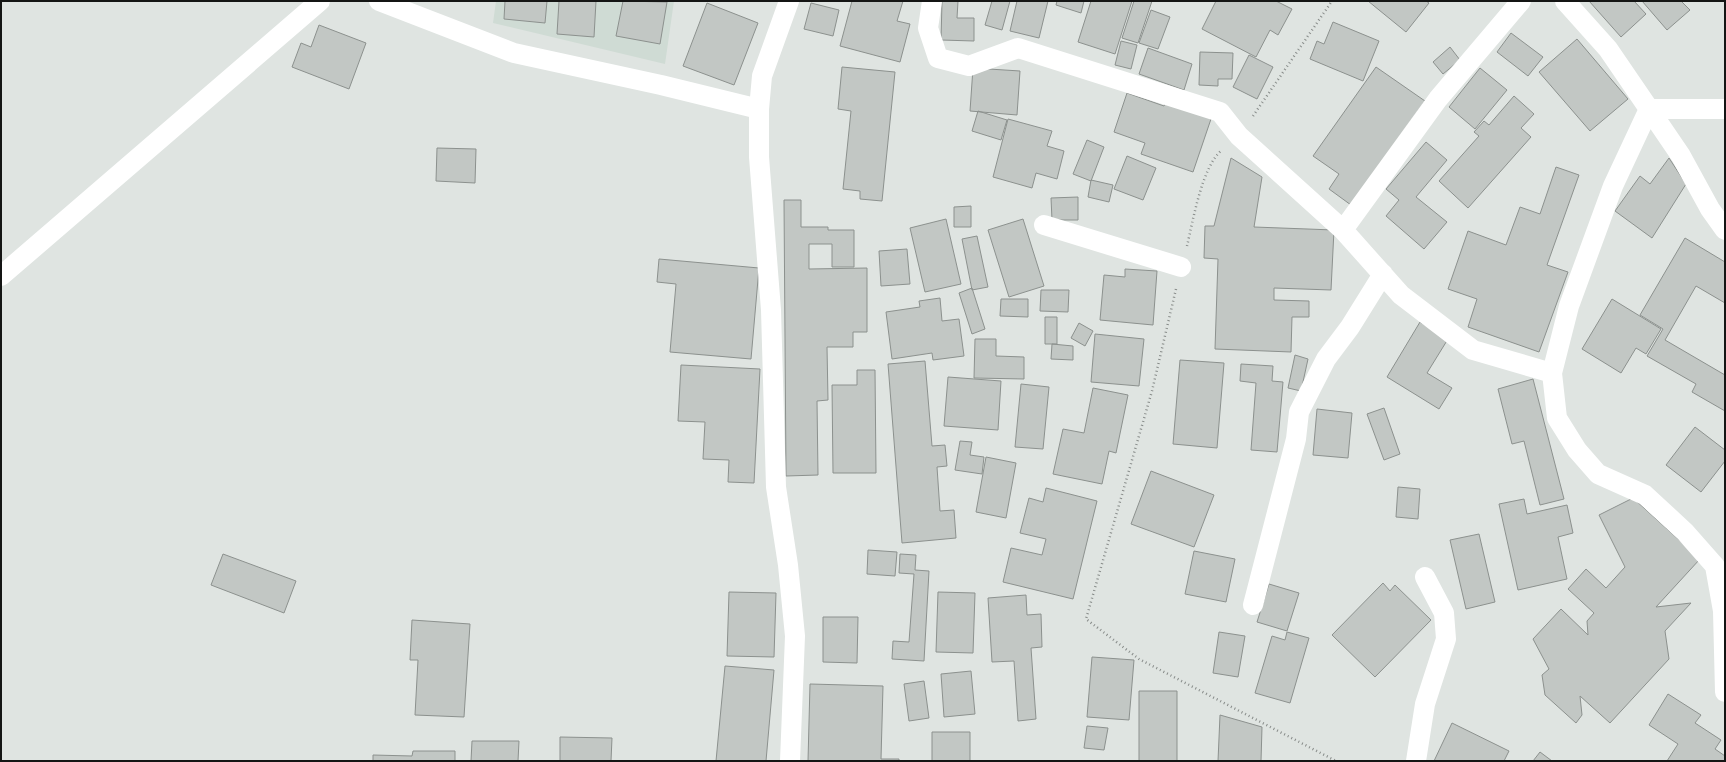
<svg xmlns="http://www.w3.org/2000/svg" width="1726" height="762" viewBox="0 0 1726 762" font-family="'Golos Text',sans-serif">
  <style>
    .built { fill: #cfdbd4 }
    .building { fill: #c2c7c4; stroke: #8c918e }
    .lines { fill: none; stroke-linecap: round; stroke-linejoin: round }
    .path { stroke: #888c8a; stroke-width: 2.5; stroke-dasharray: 1 3; stroke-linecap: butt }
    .minor { stroke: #fff; stroke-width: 20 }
  </style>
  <rect width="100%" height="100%" fill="#dfe4e1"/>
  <path class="built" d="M 496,1 L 674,1 L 665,64 L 493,23 Z"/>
  <path class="building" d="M 505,1 L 547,1 L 545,23 L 504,19 Z
    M 559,1 L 596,1 L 594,37 L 557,34 Z
    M 623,1 L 667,2 L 660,44 L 616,36 Z
    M 852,1 L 903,1 L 897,21 L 910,24 L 900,62 L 840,46 Z
    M 942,1 L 958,1 L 957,18 L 974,18 L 974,41 L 941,40 Z
    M 992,1 L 1010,1 L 1002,30 L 985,25 Z
    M 1017,1 L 1048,1 L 1039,38 L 1010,31 Z
    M 1057,1 L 1084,1 L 1081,13 L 1056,5 Z
    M 1091,1 L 1132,1 L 1115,54 L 1078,42 Z
    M 1134,1 L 1152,1 L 1138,43 L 1122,38 Z
    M 1216,1 L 1276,1 L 1292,9 L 1278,35 L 1270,30 L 1256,57 L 1202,29 Z
    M 1368,1 L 1426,1 L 1429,3 L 1406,32 Z
    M 1589,1 L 1634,1 L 1646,14 L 1621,37 Z
    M 1642,1 L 1681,1 L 1690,10 L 1667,30 Z
    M 707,3 L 758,23 L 734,85 L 683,66 Z
    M 811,3 L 839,10 L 833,36 L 804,29 Z
    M 1151,10 L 1170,17 L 1158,49 L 1139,43 Z
    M 1333,22 L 1379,41 L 1363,81 L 1310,59 L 1317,41 L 1324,44 Z
    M 319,25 L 366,43 L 349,89 L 292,67 L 301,43 L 311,47 Z
    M 1511,33 L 1543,57 L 1528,76 L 1497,52 Z
    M 1577,39 L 1628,99 L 1590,131 L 1539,72 Z
    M 1121,41 L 1137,45 L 1131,69 L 1115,65 Z
    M 1450,47 L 1460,60 L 1443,74 L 1433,62 Z
    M 1148,48 L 1192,64 L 1184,90 L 1139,74 Z
    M 1200,52 L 1233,53 L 1232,79 L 1218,79 L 1218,86 L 1199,85 Z
    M 1249,55 L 1273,67 L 1257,99 L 1233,87 Z
    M 842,67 L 895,72 L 882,201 L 860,199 L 860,191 L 843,189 L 851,111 L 838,109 Z
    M 1376,67 L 1425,101 L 1351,205 L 1329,189 L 1339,174 L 1313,156 Z
    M 973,68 L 1020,71 L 1017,115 L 970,111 Z
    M 1480,68 L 1507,90 L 1475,129 L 1449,107 Z
    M 1127,93 L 1164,106 L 1166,101 L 1212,116 L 1193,172 L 1141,154 L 1145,143 L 1114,132 Z
    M 1514,96 L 1534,114 L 1521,128 L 1531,137 L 1468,208 L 1439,181 L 1479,136 L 1474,132 L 1484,121 L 1489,125 Z
    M 978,111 L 1007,120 L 1001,140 L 972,131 Z
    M 1008,119 L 1052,131 L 1047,146 L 1064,151 L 1057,179 L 1036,173 L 1032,188 L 993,177 Z
    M 1087,140 L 1104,147 L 1091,181 L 1073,174 Z
    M 1426,142 L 1447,160 L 1416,197 L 1447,222 L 1424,249 L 1386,216 L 1399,200 L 1386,189 Z
    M 437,148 L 476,149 L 475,183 L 436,181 Z
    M 1127,156 L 1156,168 L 1143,200 L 1114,189 Z
    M 1231,158 L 1262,177 L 1254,227 L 1334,230 L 1331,290 L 1274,288 L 1274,300 L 1309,301 L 1309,317 L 1292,317 L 1291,352 L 1215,349 L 1218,259 L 1204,258 L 1205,226 L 1214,226 Z
    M 1669,158 L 1686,184 L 1652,238 L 1615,211 L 1640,176 L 1650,184 Z
    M 1556,167 L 1579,175 L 1547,265 L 1568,272 L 1539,352 L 1468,327 L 1477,299 L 1448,289 L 1468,231 L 1506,245 L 1520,207 L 1540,214 Z
    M 1091,180 L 1113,185 L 1109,202 L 1088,197 Z
    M 1078,197 L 1078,220 L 1052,220 L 1051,198 Z
    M 784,200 L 801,200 L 801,227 L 828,227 L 828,230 L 854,230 L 854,267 L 832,267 L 832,244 L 809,244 L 809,269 L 867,268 L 867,332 L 853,332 L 853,347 L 827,347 L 828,400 L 817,401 L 818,475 L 786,476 Z
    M 971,206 L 971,227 L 954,227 L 954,207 Z
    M 946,219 L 961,284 L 925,292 L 910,228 Z
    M 1023,219 L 1044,286 L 1009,297 L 988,230 Z
    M 977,236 L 988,287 L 972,290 L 962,239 Z
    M 1685,238 L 1725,262 L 1725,303 L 1696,286 L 1665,340 L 1725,375 L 1725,411 L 1692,392 L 1696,384 L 1647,356 L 1663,329 L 1640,315 Z
    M 907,249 L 910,284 L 881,286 L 879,251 Z
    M 659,259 L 759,268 L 751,359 L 670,352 L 676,284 L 657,282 Z
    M 1125,269 L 1157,271 L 1153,325 L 1100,320 L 1104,275 L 1125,277 Z
    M 972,288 L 985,329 L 972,334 L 959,293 Z
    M 1041,290 L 1069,290 L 1068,312 L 1040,311 Z
    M 940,298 L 942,321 L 959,319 L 964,356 L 933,360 L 932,353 L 892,359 L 886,312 L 920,307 L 919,301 Z
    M 1001,299 L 1028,299 L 1028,317 L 1000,316 Z
    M 1612,299 L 1661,329 L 1646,354 L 1636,348 L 1621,373 L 1582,349 Z
    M 1045,317 L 1057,317 L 1057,344 L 1045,344 Z
    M 1420,322 L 1448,339 L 1427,373 L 1452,388 L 1439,409 L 1387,377 Z
    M 1079,323 L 1093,331 L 1085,346 L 1071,338 Z
    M 1095,334 L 1144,339 L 1139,386 L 1091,382 Z
    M 975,339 L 996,339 L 996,356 L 1024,357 L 1024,379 L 974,378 Z
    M 1052,344 L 1073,346 L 1073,360 L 1051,359 Z
    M 1295,355 L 1308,359 L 1301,391 L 1288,388 Z
    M 1180,360 L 1224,363 L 1217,448 L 1173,444 Z
    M 925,361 L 932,446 L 945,445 L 947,466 L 937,467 L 940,511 L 954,510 L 956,538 L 902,543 L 888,364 Z
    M 1241,364 L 1273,366 L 1272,381 L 1283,382 L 1277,452 L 1251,450 L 1256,383 L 1240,381 Z
    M 681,365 L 760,369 L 754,483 L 728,482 L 729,460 L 703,459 L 705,422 L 678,421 Z
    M 857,370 L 875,370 L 876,473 L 833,473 L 832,385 L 857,385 Z
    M 948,377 L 1001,381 L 998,430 L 944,426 Z
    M 1533,379 L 1564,499 L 1540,505 L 1524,441 L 1512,444 L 1498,389 Z
    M 1021,384 L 1049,387 L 1043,449 L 1015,447 Z
    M 1093,388 L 1128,395 L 1116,453 L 1109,451 L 1102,484 L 1053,474 L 1063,429 L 1084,433 Z
    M 1384,408 L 1400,454 L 1384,460 L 1367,414 Z
    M 1317,409 L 1352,413 L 1348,458 L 1313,455 Z
    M 1695,427 L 1725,450 L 1725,461 L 1701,492 L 1666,465 Z
    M 960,441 L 972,442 L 970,455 L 984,457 L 982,474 L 955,470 Z
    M 986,457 L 1016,463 L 1006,518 L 976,512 Z
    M 1151,471 L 1214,495 L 1194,547 L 1131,524 Z
    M 1398,487 L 1420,489 L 1418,519 L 1396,517 Z
    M 1046,488 L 1097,501 L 1073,599 L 1003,582 L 1011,548 L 1042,555 L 1046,539 L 1020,533 L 1029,498 L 1043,502 Z
    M 1633,498 L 1700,559 L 1656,607 L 1691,603 L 1665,631 L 1669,659 L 1610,723 L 1580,696 L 1582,715 L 1576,723 L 1545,695 L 1542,675 L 1549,669 L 1533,639 L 1561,609 L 1588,635 L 1587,621 L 1594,613 L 1568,589 L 1586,569 L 1606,588 L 1625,567 L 1599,515 Z
    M 1524,499 L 1527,514 L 1567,505 L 1573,533 L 1558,537 L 1567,579 L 1518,590 L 1499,504 Z
    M 1479,534 L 1495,602 L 1466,609 L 1450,540 Z
    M 868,550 L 897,552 L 895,576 L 867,574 Z
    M 1194,551 L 1235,559 L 1226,602 L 1185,594 Z
    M 223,554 L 296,581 L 284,613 L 211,585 Z
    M 900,554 L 916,555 L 915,570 L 929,571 L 924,661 L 892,659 L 893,641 L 909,642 L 914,574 L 899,573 Z
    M 1383,583 L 1390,591 L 1395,585 L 1431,620 L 1375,677 L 1332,635 Z
    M 1269,584 L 1299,593 L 1287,631 L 1257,622 Z
    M 729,592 L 776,593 L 774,657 L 727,656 Z
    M 938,592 L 975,593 L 973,653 L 936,652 Z
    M 1026,595 L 1027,615 L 1041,614 L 1042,647 L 1031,648 L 1036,719 L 1018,721 L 1014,661 L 992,662 L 988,598 Z
    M 823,617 L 858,617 L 857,663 L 823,662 Z
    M 412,620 L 470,624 L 464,717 L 415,715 L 418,660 L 410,660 Z
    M 1219,632 L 1245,636 L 1238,677 L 1213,673 Z
    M 1287,632 L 1309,638 L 1290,703 L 1255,693 L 1272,636 L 1285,640 Z
    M 1092,657 L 1134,660 L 1129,720 L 1087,717 Z
    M 725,666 L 774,670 L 766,761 L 716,761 Z
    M 971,671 L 975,714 L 944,717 L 941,674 Z
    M 924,681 L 929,718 L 909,721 L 904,684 Z
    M 810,684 L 883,686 L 881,759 L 899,759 L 899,761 L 808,761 Z
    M 1139,691 L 1177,691 L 1177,761 L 1139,761 Z
    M 1668,694 L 1701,715 L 1695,723 L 1721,740 L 1715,749 L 1725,756 L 1725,761 L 1667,761 L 1678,744 L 1649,725 Z
    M 1220,715 L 1262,727 L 1261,761 L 1218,761 Z
    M 1452,723 L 1509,751 L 1504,761 L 1434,761 Z
    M 1087,726 L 1108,728 L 1104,750 L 1084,748 Z
    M 932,732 L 970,732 L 970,761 L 932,761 Z
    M 560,737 L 612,738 L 611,761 L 560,761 Z
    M 472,741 L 519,741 L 518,761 L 471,761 Z
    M 413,751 L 455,751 L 455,761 L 373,761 L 373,755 L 412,756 Z
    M 1540,752 L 1552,761 L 1533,761 Z"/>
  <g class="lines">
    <path class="path" d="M 1253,116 L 1332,1
      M 1187,246 C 1193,221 1202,166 1222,150
      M 1176,289 L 1152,391 L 1086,619 L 1139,659 L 1336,761"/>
    <path class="minor" d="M 379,1 L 514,53 L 661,85 L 759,109
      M 789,1 L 762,76 L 759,109 L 759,157 L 771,310 L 776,487 L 788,565 L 795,636 L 790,761
      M 932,1 L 928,28 L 938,58 L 969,66 L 1018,48 L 1220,112 L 1239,136 L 1343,230 L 1401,295 L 1473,350 L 1552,373
      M 1565,1 L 1608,49 L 1649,109 L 1613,186 L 1569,306 L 1552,373 L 1557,418 L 1577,450 L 1598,474 L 1645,495 L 1685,532 L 1715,566 L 1723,611 L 1725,692
      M 1649,109 L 1681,156 L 1710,209 L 1725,230
      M 1649,109 L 1725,109
      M 1044,225 L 1181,267
      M 1343,230 L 1438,99 L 1521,1
      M 1,276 L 320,1
      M 1253,605 L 1296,439 L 1299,412 L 1326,359 L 1350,327 L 1383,274
      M 1416,761 L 1425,704 L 1446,639 L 1444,613 L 1425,577"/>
  </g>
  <rect width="1726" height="762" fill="none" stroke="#141514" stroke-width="4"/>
</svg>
